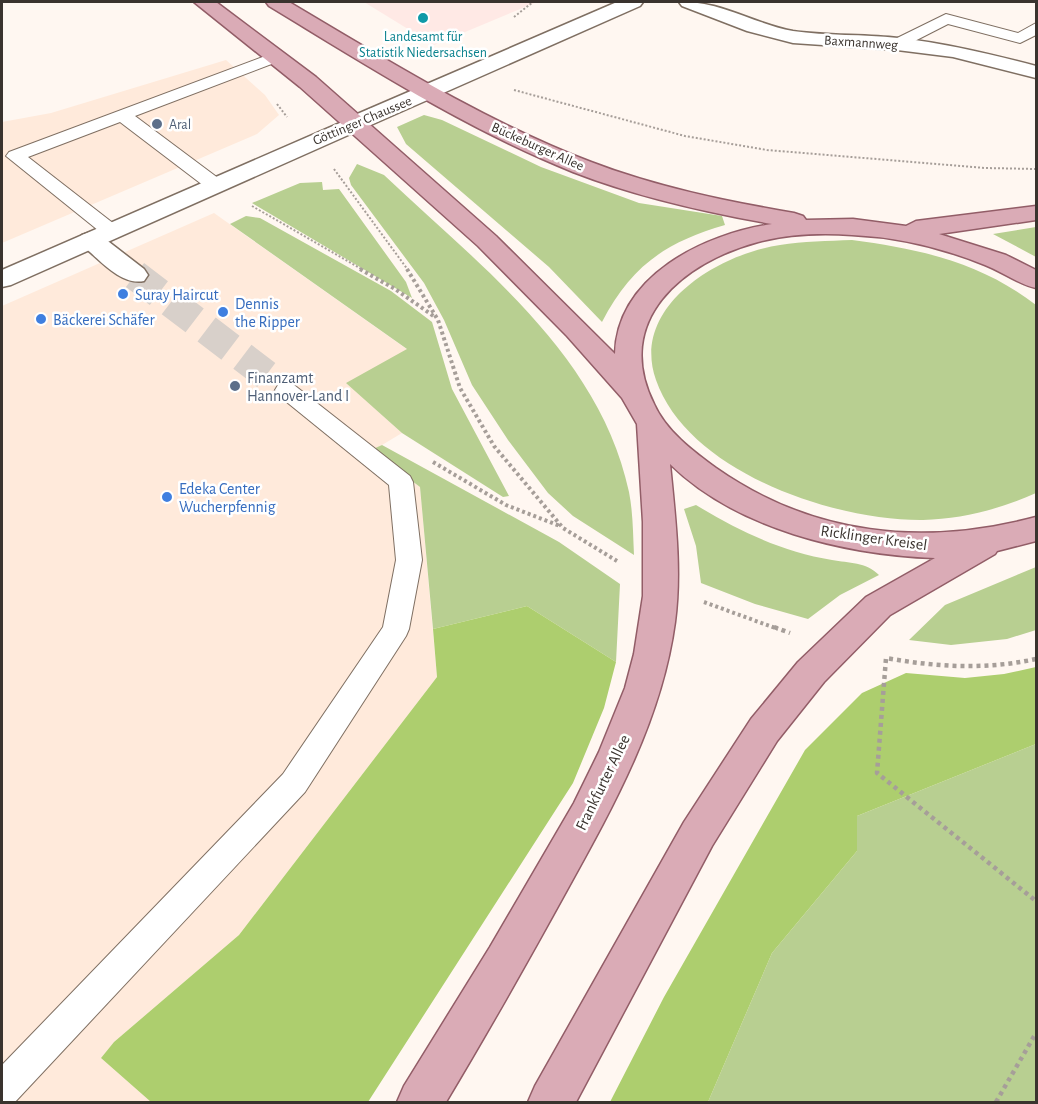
<svg xmlns="http://www.w3.org/2000/svg" width="1038" height="1104" viewBox="0 0 1038 1104" font-family="'Alegreya Sans',sans-serif">
  <style>
    .built { fill: #ffeadb }
    .industrial { fill: #ffe9e5 }
    .green { fill: #b8cf91 }
    .forest { fill: #adce6e }
    .lines { fill: none; stroke-linecap: round; stroke-linejoin: round }
    .pedestrian-tunnel { stroke: #d8d0ca; stroke-width: 30; stroke-dasharray: 30 15; stroke-linecap: butt }
    .service-casing { stroke: #7f6f62; stroke-width: 2 }
    .pedestrian-casing { stroke: #7f6f62; stroke-width: 3 }
    .minor-casing { stroke: #7f6f62; stroke-width: 3 }
    .tertiary-casing { stroke: #7f6f62; stroke-width: 3 }
    .primary-casing { stroke: #925d67; stroke-width: 3 }
    .path-far2 { stroke: #a69e99; stroke-width: 2; stroke-dasharray: 2 2; stroke-linecap: butt }
    .path-far1 { stroke: #a69e99; stroke-width: 4; stroke-dasharray: 3 3; stroke-linecap: butt }
    .path { stroke: #a69e99; stroke-width: 4.5; stroke-dasharray: 4 4; stroke-linecap: butt }
    .service { fill: #fff; fill-rule: evenodd }
    .pedestrian { fill: #fff; fill-rule: evenodd }
    .minor { fill: #fff; fill-rule: evenodd }
    .tertiary { fill: #fff; fill-rule: evenodd }
    .primary { fill: #daabb6; fill-rule: evenodd }
    .culture-dot { fill: #0f9aa8; stroke: #fff; stroke-width: 2 }
    .service-dot { fill: #5c6f8a; stroke: #fff; stroke-width: 2 }
    .shop-dot { fill: #3f7fe0; stroke: #fff; stroke-width: 2 }
    .labels { text-anchor: middle; stroke-width: 5; stroke-linejoin: round; paint-order: stroke }
    .far-culture-label { font-size: 14px; fill: #0d838f; stroke: #fff }
    .far-street-label { font-size: 14px; fill: #3a332e; stroke: #fff }
    .far-service-label { font-size: 14px; fill: #4e5e75; stroke: #fff; text-anchor: start }
    .shop-label { font-size: 16px; fill: #366cbe; stroke: #fff; text-anchor: start }
    .service-label { font-size: 16px; fill: #4e5e75; stroke: #fff; text-anchor: start }
    .street-label { font-size: 16px; fill: #3a332e; stroke: #fff }
  </style>
  <rect width="100%" height="100%" fill="#fff7f1"/>
  <path class="built" d="M 226,60 L 265,95 L 279,115 L 257,134 L 2,243 L 2,122 L 51,113 Z
    M 214,213 L 408,350 L 347,383 L 402,433 L 372,451 L 420,487 L 437,677 L 239,935 L 114,1042 L 101,1058 L 151,1102 L 2,1102 L 2,306 Z"/>
  <path class="industrial" d="M 364,2 L 537,2 L 434,45 Z"/>
  <path class="green" d="M 424,115 L 442,120 L 541,167 L 639,203 L 722,216 L 725,225 C 666,242 631,266 602,322 L 549,267 L 406,144 L 397,127 Z
    M 357,164 L 384,175 C 480,266 600,355 629,492 C 633,512 633,534 634,555 L 573,516 L 548,493 L 508,440 L 472,385 L 444,320 L 424,283 L 351,185 L 349,178 Z
    M 322,182 L 323,190 L 339,189 L 406,282 L 412,298 L 252,203 L 300,183 Z
    M 246,216 L 260,218 L 391,291 L 432,322 L 452,389 L 509,496 L 503,497 L 402,433 L 346,383 L 407,349 L 230,224 Z
    M 1036,227 L 1036,257 L 993,234 Z
    M 852,240 C 920,249 980,262 1036,305 L 1036,493 C 1001,509 962,519 923,520 C 834,521 688,472 656,380 C 630,307 718,254 780,245 C 803,241 828,241 852,240 Z
    M 382,445 L 559,542 L 620,584 L 616,662 L 527,606 L 433,629 L 420,487 L 371,450 Z
    M 696,505 C 739,531 782,552 832,560 C 849,563 866,562 879,575 L 840,595 L 808,619 L 755,604 L 701,583 L 696,546 L 684,509 Z
    M 1036,567 L 1036,630 L 1007,639 L 951,645 L 909,640 L 945,605 Z
    M 1036,744 L 1036,1102 L 708,1102 L 772,953 L 857,851 L 857,816 Z"/>
  <path class="forest" d="M 527,606 L 616,662 L 604,708 L 573,783 L 368,1102 L 151,1102 L 101,1058 L 114,1042 L 239,935 L 437,677 L 433,629 Z
    M 1036,667 L 1036,744 L 857,816 L 857,851 L 772,953 L 708,1102 L 610,1102 L 664,997 L 805,750 L 862,693 L 906,673 L 965,678 L 1004,674 Z"/>
  <g class="lines">
    <path class="pedestrian-tunnel" d="M 135,275 L 286,390"/>
    <g class="service-casing">
      <path id="service" d="M 946,14 L 1018,33 L 1036,23 L 1036,35 L 1020,43 L 948,24 L 903,47 L 891,47 L 889,44 L 891,41 Z
        M 276,52 L 282,54 L 284,57 L 282,60 L 135,116 L 222,181 L 224,185 L 222,189 L 208,189 L 120,122 L 28,157 L 118,227 L 121,231 L 118,235 L 104,235 L 6,156 L 9,152 Z
        M 286,383 L 294,385 L 410,476 L 413,482 L 422,560 L 409,629 L 406,636 L 305,792 L 15,1102 L 2,1102 L 2,1065 L 283,774 L 383,627 L 396,560 L 389,485 L 278,395 L 275,390 L 278,385 Z"/>
    </g>
    <g class="pedestrian-casing">
      <path id="pedestrian" d="M 91,232 L 100,235 L 144,269 L 148,275 L 144,281 C 121,286 99,259 82,245 L 78,240 L 82,235 Z"/>
    </g>
    <g class="minor-casing">
      <path id="minor" d="M 617,2 L 643,2 L 640,6 L 364,128 L 356,130 L 348,128 L 345,123 L 348,118 Z
        M 679,2 C 719,0 754,24 793,31 C 827,36 863,34 898,38 C 945,43 990,54 1036,66 L 1036,78 L 953,57 L 897,50 L 793,43 L 747,31 L 682,6 Z"/>
    </g>
    <g class="tertiary-casing">
      <path id="tertiary" d="M 356,116 L 364,118 L 367,123 L 364,128 L 11,285 L 2,287 L 2,270 Z"/>
    </g>
    <g class="primary-casing">
      <path id="primary" d="M 194,2 L 216,2 L 316,77 L 496,236 L 615,354 C 617,276 704,234 772,224 C 705,212 637,197 573,172 C 466,129 368,66 269,6 L 266,2 L 289,2 C 387,60 484,121 591,162 C 656,187 725,201 794,213 L 803,216 L 806,220 L 853,219 L 906,226 L 916,221 L 1036,206 L 1036,220 L 939,234 L 1006,255 L 1036,270 L 1036,288 C 1018,284 1003,272 985,265 C 943,248 898,237 852,235 C 821,233 788,234 758,242 C 683,262 612,320 654,404 C 666,431 693,451 716,468 C 813,536 923,547 1036,517 L 1036,541 L 997,551 L 995,554 L 890,615 L 824,682 L 777,741 L 712,846 L 576,1102 L 528,1102 L 535,1086 L 684,822 L 751,719 L 798,662 L 866,597 L 935,558 C 846,555 736,529 670,464 C 675,515 682,570 675,622 C 662,719 614,805 567,890 C 528,961 488,1032 446,1102 L 397,1102 L 404,1086 L 490,947 L 574,803 L 599,752 L 625,688 L 634,654 L 643,596 L 643,522 L 637,424 L 622,398 L 567,336 L 478,246 L 300,87 Z"/>
    </g>
    <path class="path-far2" d="M 514,17 L 533,2
      M 514,90 L 685,136 L 767,150 L 985,168 L 1036,169
      M 277,104 L 287,117
      M 334,169 L 408,270
      M 252,206 L 363,270"/>
    <path class="path-far1" d="M 360,269 L 395,289 L 435,317
      M 407,269 L 438,320 L 460,388 L 494,446 L 563,528 L 617,561
      M 433,462 L 506,505 L 560,526
      M 704,602 L 778,629"/>
    <path class="path" d="M 774,627 L 790,633
      M 1036,659 C 985,670 937,667 886,658 L 877,773 L 1036,901
      M 996,1102 L 1036,1033"/>
    <use href="#service" class="service"/>
    <use href="#pedestrian" class="pedestrian"/>
    <use href="#minor" class="minor"/>
    <use href="#tertiary" class="tertiary"/>
    <use href="#primary" class="primary"/>
  </g>
  <circle class="culture-dot" cx="423" cy="18" r="6"/>
  <g class="service-dot">
    <circle cx="157" cy="124" r="6"/>
    <circle cx="235" cy="386" r="6"/>
  </g>
  <g class="shop-dot">
    <circle cx="123" cy="294" r="6"/>
    <circle cx="223" cy="312" r="6"/>
    <circle cx="41" cy="319" r="6"/>
    <circle cx="167" cy="497" r="6"/>
  </g>
  <g class="labels">
    <g class="far-culture-label">
      <text x="423" y="41">Landesamt für<tspan x="423" dy="16">Statistik Niedersachsen</tspan></text>
    </g>
    <g class="far-street-label">
      <text transform="translate(861 42) rotate(4)" y="5">Baxmannweg</text>
      <text transform="translate(362 120) rotate(-23)" y="5">Göttinger Chaussee</text>
      <text transform="translate(538 146) rotate(24)" y="5">Bückeburger Allee</text>
    </g>
    <g class="far-service-label">
      <text x="169" y="129">Aral</text>
    </g>
    <g class="shop-label">
      <text x="135" y="300">Suray Haircut</text>
      <text x="235" y="309">Dennis<tspan x="235" dy="18">the Ripper</tspan></text>
      <text x="53" y="325">Bäckerei Schäfer</text>
      <text x="179" y="494">Edeka Center<tspan x="179" dy="18">Wucherpfennig</tspan></text>
    </g>
    <g class="service-label">
      <text x="247" y="383">Finanzamt<tspan x="247" dy="18">Hannover-Land I</tspan></text>
    </g>
    <g class="street-label">
      <text transform="translate(874 537) rotate(8)" y="6">Ricklinger Kreisel</text>
      <text transform="translate(602 782) rotate(-64)" y="6">Frankfurter Allee</text>
    </g>
  </g>
  <rect width="1038" height="1104" fill="none" stroke="#3a332e" stroke-width="6"/>
</svg>
